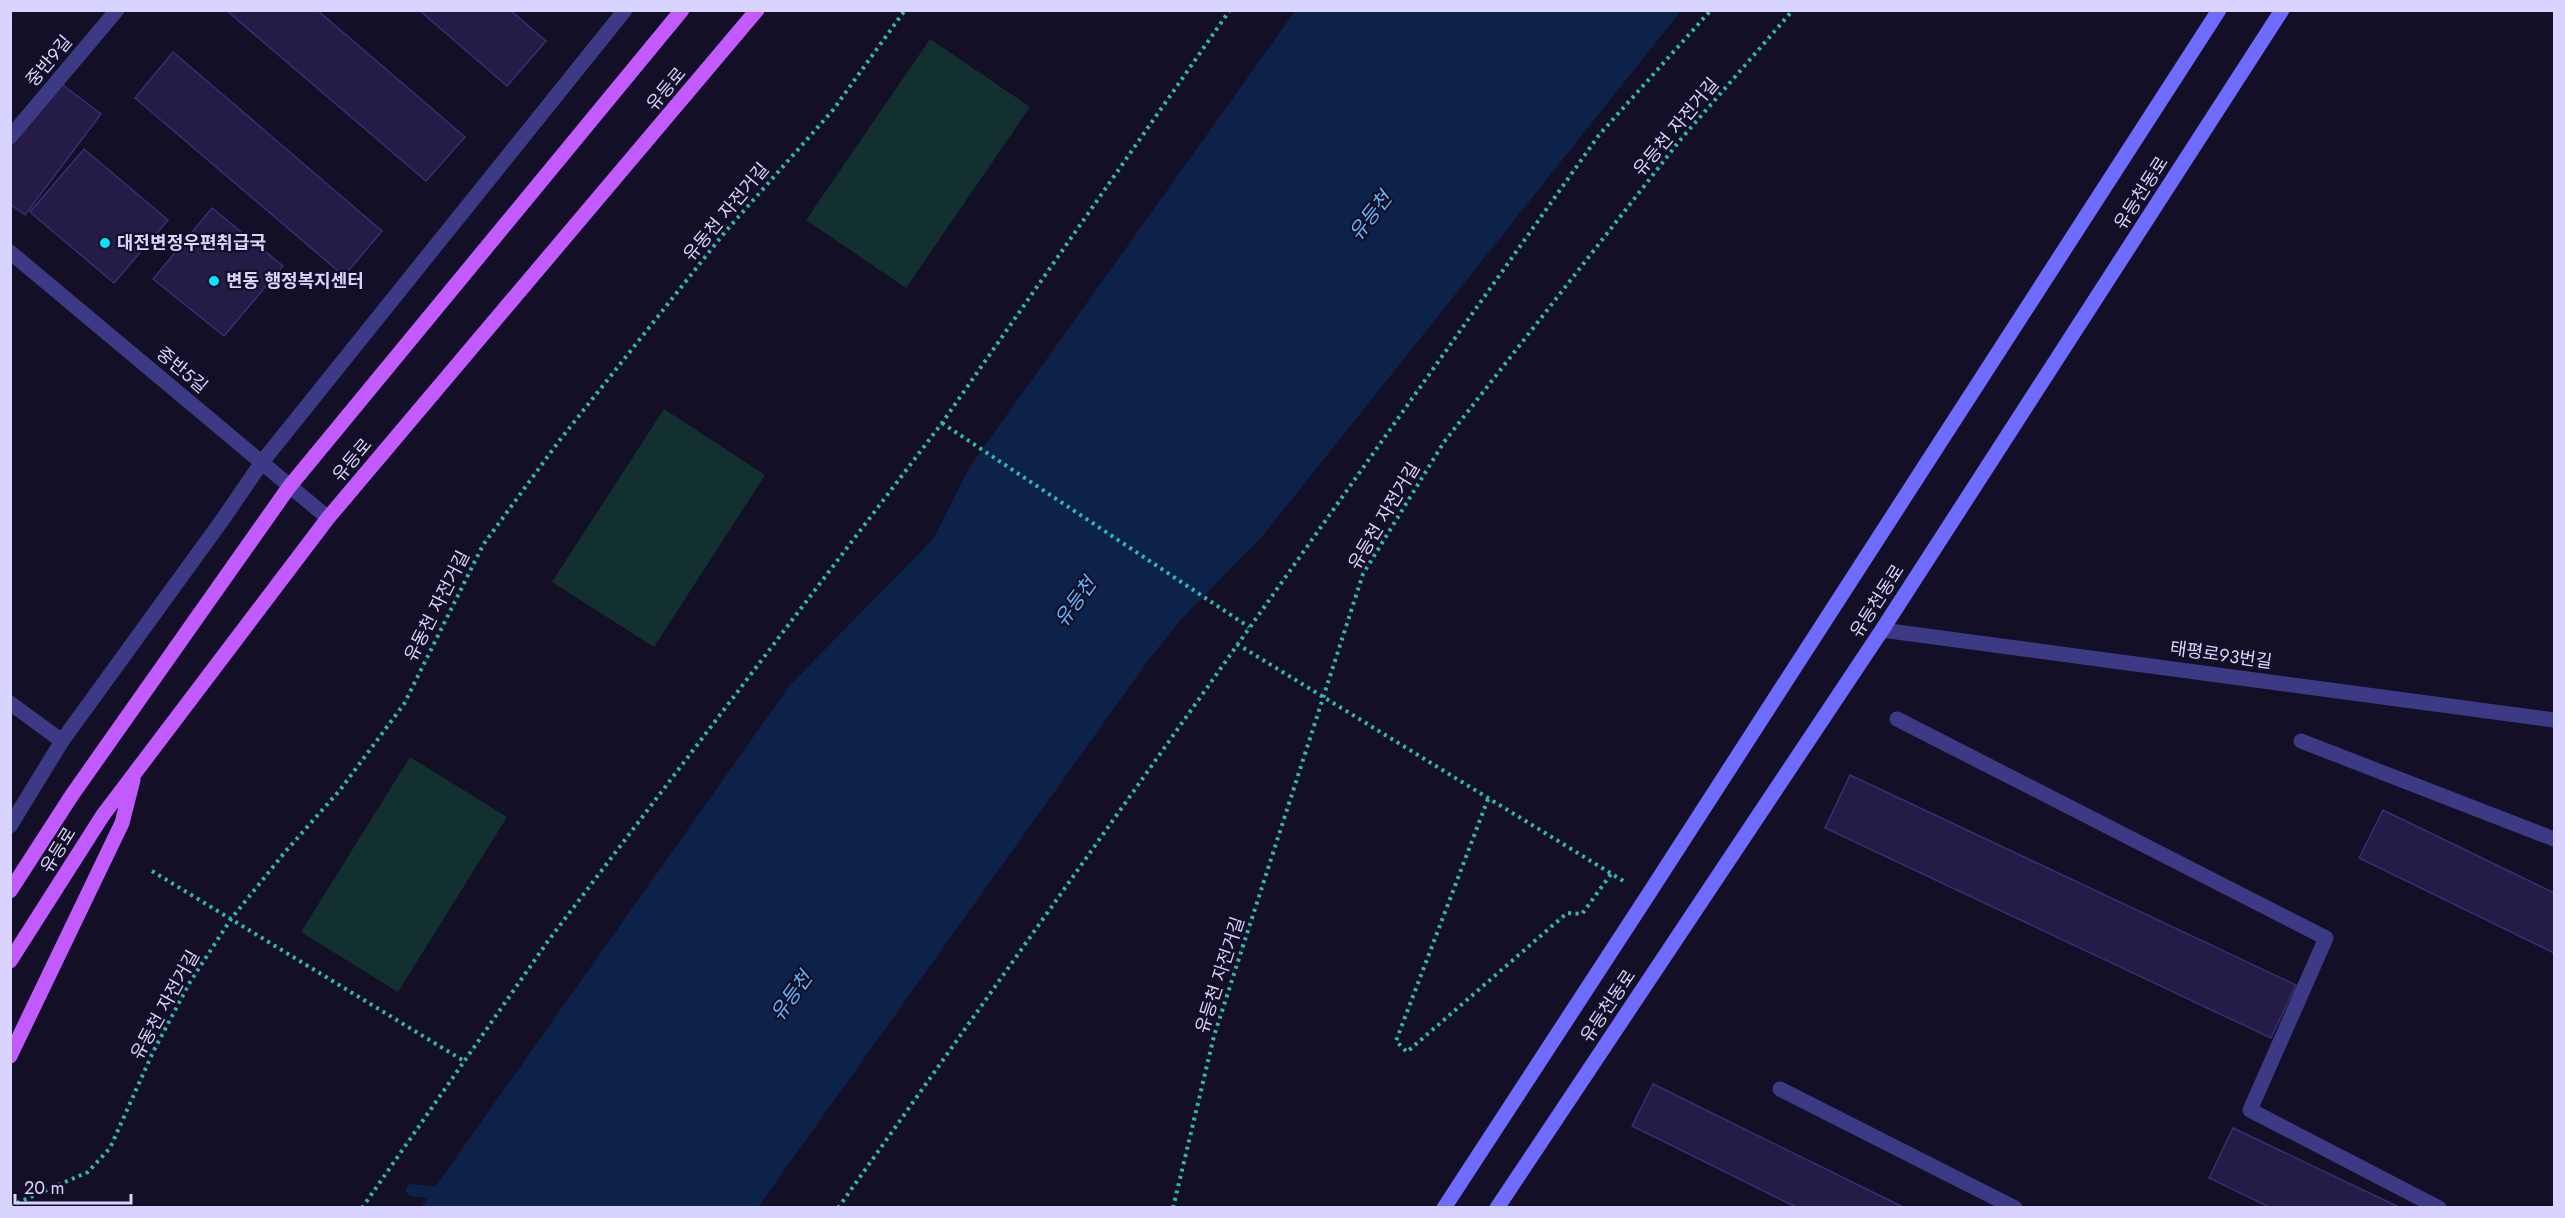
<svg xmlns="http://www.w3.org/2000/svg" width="2565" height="1218" viewBox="0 0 2565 1218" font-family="Jost,'Noto Sans KR',sans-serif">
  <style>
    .green { fill: #12302f }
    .water { fill: #0c2248 }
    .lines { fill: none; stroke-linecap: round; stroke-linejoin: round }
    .stream { stroke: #0c2248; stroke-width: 12 }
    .building { fill: #241b47; stroke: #3b2d73; stroke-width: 1.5 }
    .path { stroke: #2fb8b0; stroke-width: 4; stroke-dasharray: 3 4.5; stroke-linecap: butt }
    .lane { stroke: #3d3a85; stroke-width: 15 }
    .street { stroke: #3d3a85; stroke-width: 15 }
    .secondary { stroke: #6f6bff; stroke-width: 15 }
    .primary { stroke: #c25bff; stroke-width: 15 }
    .poi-dot { fill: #00e5ff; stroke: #130f26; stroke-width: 2 }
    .labels { text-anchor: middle; stroke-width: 4.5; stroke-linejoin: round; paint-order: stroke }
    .street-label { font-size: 18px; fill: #d9d4ff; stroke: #130f26 }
    .poi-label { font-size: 18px; font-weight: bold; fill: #d9d4ff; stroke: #130f26; text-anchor: start }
    .water-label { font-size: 20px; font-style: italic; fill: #62b6ff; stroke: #130f26 }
  </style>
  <rect width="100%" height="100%" fill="#130f26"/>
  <path class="green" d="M 930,39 L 1030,107 L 906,288 L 806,220 Z
    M 664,409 L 765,475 L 654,647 L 552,582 Z
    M 410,757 L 507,817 L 398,992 L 301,932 Z"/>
  <path class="water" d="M 1295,11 L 1681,11 L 1261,538 L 1185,615 L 1150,658 L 758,1207 L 421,1207 L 790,685 L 934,538 L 969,468 Z"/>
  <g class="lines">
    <path class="stream" d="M 412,1190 L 447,1194"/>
  </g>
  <path class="building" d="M 226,10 L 317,10 L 465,137 L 426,181 Z
    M 419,10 L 510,10 L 546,41 L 507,86 Z
    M 173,52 L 382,231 L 344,276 L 135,98 Z
    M 59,82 L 101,114 L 25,215 L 10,204 L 10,146 Z
    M 84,149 L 168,220 L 114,283 L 30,212 Z
    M 212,208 L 283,266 L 224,336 L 153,279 Z
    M 1850,775 L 2296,985 L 2271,1038 L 1825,828 Z
    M 2383,810 L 2554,893 L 2554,953 L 2359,858 Z
    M 1653,1084 L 1905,1208 L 1798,1208 L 1632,1126 Z
    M 2233,1128 L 2401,1208 L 2271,1208 L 2209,1178 Z"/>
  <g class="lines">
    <path class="path" d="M 942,423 L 1249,627
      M 1237,644 L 1625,882
      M 1488,799 L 1396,1041 L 1407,1052 L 1567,913 L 1582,914 L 1611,874
      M 152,871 L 464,1061
      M 10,1206 L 88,1172 L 110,1148 L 153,1052 L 190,982 L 231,919 L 285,852 L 340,790 L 404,704 L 483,545 L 559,441 L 725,232 L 833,110 L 905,10
      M 362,1208 L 548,941 L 942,423 L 1230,10
      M 838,1208 L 1599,135 L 1711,10
      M 1173,1208 L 1214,1036 L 1363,574 L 1444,442 L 1681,139 L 1793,10"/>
    <path class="lane" d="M 1897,719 L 2326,938 L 2250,1110 L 2439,1208
      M 2301,741 L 2554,839"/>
    <path class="street" d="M 10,137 L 117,10
      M 10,252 L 328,518
      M 1882,630 L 2554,720
      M 10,703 L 62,741
      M 10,826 L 62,741 L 223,519 L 262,462 L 625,10
      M 1780,1089 L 2015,1208"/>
    <path class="secondary" d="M 1444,1208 L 1648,895 L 2219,10
      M 1497,1208 L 1882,630 L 2282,10"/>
    <path class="primary" d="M 10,891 L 72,795 L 289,487 L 682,10
      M 10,961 L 103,815 L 328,518 L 757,10
      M 10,1056 L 122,823 L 133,780"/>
  </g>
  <g class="poi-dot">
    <circle cx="105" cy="243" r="6"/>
    <circle cx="214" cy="281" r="6"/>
  </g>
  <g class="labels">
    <g class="street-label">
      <text transform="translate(49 61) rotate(-50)" y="6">중반9길</text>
      <text transform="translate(666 89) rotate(-50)" y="6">유등로</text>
      <text transform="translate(1676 127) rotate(-50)" y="6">유등천 자전거길</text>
      <text transform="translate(2141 193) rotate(-57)" y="6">유등천동로</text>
      <text transform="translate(726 212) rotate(-50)" y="6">유동천 자전거길</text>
      <text transform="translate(182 370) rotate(40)" y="6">중반5길</text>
      <text transform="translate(352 460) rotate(-50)" y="6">유등로</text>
      <text transform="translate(1384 516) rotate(-59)" y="6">유등천 자전거길</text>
      <text transform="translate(1877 601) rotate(-57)" y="6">유등천동로</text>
      <text transform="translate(437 606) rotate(-63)" y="6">유동천 자전거길</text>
      <text transform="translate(2221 655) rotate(8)" y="6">태평로93번길</text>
      <text transform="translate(58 850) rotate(-58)" y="6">유등로</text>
      <text transform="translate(1220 975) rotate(-72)" y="6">유등천 자전거길</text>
      <text transform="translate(165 1005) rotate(-61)" y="6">유동천 자전거길</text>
      <text transform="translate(1608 1006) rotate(-56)" y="6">유등천동로</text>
    </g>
    <g class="poi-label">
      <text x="117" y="249">대전변정우편취급국</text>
      <text x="226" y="287">변동 행정복지센터</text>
    </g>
    <g class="water-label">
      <text transform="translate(1370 216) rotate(-52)" y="7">유등천</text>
      <text transform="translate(1075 602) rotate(-54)" y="7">유등천</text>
      <text transform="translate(791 996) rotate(-54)" y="7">유등천</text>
    </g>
  </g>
  <rect width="2565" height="1218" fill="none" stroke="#d9d4ff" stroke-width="24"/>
  <path d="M15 1194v9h116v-9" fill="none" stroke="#d9d4ff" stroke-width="3"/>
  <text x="24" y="1194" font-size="18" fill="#d9d4ff" stroke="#130f26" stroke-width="4.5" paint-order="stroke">20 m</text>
</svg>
